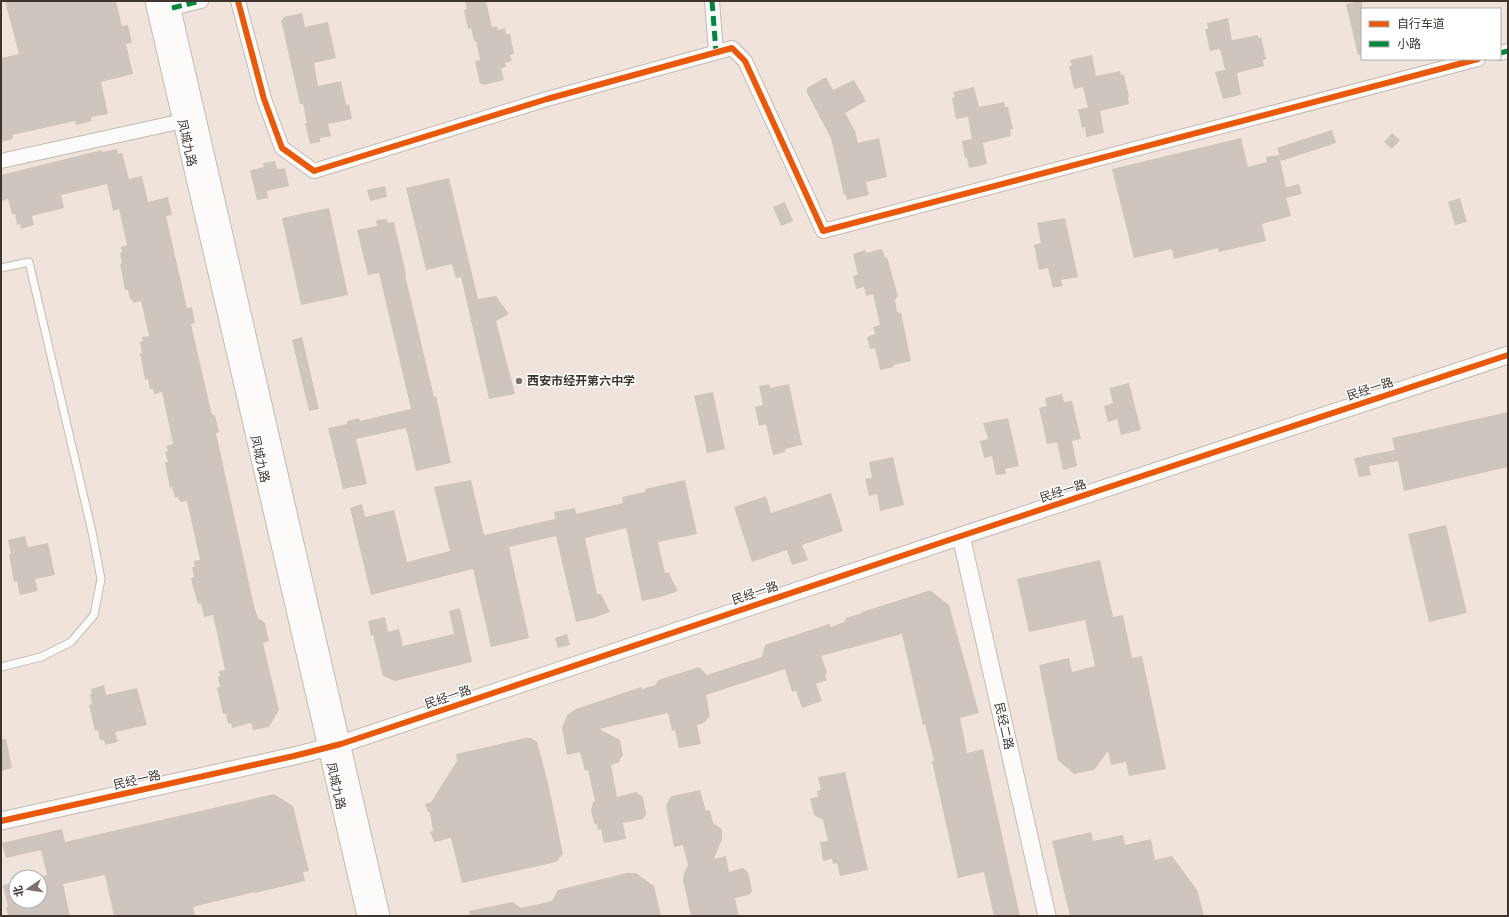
<svg xmlns="http://www.w3.org/2000/svg" width="1509" height="917" viewBox="0 0 1509 917" font-family="Bitter,'Noto Sans SC',serif">
  <style>
    .building { fill: #cec5be }
    .lines { fill: none; stroke-linecap: round; stroke-linejoin: round }
    .service-casing { stroke: #c3bab3; stroke-width: 9 }
    .minor-casing { stroke: #c3bab3; stroke-width: 16 }
    .tertiary-casing { stroke: #c3bab3; stroke-width: 19 }
    .service { stroke: #fdfbfa; stroke-width: 7 }
    .minor { stroke: #fdfbfa; stroke-width: 14 }
    .tertiary { stroke: #fdfbfa; stroke-width: 17 }
    .quiet { stroke: #00873e; stroke-width: 5; stroke-dasharray: 10 5; stroke-linecap: butt }
    .cycleway-casing { stroke: #fff; stroke-width: 8 }
    .cycleway { stroke: #e8590c; stroke-width: 6 }
    .poi-dot { fill: #7c726b; stroke: #fff; stroke-width: 1.5 }
    .labels { text-anchor: middle; stroke-width: 3; stroke-linejoin: round; paint-order: stroke }
    .street-label { font-size: 12px; fill: #3e352f; stroke: #fff }
    .poi-label { font-size: 12px; font-weight: bold; fill: #3e352f; stroke: #fff; text-anchor: start }
  </style>
  <rect width="100%" height="100%" fill="#f0e3db"/>
  <path class="building" d="M 5,1 L 116,1 L 122,26 L 128,25 L 132,43 L 126,44 L 133,74 L 101,82 L 108,114 L 91,117 L 92,121 L 76,125 L 75,121 L 12,135 L 13,139 L 1,142 L 1,58 L 19,54 Z
    M 465,1 L 486,1 L 492,27 L 497,26 L 498,30 L 505,28 L 506,34 L 510,34 L 514,54 L 510,55 L 512,61 L 505,63 L 506,67 L 501,68 L 504,80 L 483,85 L 482,83 L 480,84 L 475,61 L 480,60 L 476,41 L 474,41 L 471,28 L 468,29 L 464,10 L 467,9 Z
    M 1359,1 L 1362,1 L 1362,54 L 1358,55 L 1346,4 Z
    M 302,13 L 305,27 L 328,22 L 336,58 L 314,63 L 318,86 L 341,81 L 346,105 L 349,104 L 352,119 L 328,124 L 331,136 L 320,138 L 320,142 L 310,144 L 305,123 L 307,123 L 303,104 L 300,104 L 281,20 L 283,20 L 283,17 Z
    M 1228,18 L 1232,40 L 1258,35 L 1258,38 L 1261,37 L 1266,59 L 1263,60 L 1264,66 L 1237,73 L 1241,95 L 1223,99 L 1215,72 L 1225,70 L 1220,49 L 1210,51 L 1205,29 L 1208,29 L 1207,23 Z
    M 1092,55 L 1096,76 L 1120,71 L 1121,75 L 1124,75 L 1129,97 L 1128,97 L 1129,104 L 1100,111 L 1104,133 L 1086,137 L 1085,127 L 1082,128 L 1078,109 L 1088,108 L 1083,87 L 1074,89 L 1069,66 L 1072,66 L 1070,60 Z
    M 826,77 L 833,90 L 854,80 L 866,101 L 845,113 L 855,131 L 858,143 L 879,138 L 887,177 L 866,182 L 869,195 L 847,200 L 846,195 L 844,195 L 831,138 L 806,91 L 807,91 L 807,88 Z
    M 974,87 L 979,107 L 1004,102 L 1005,107 L 1008,107 L 1013,129 L 1010,130 L 1011,136 L 983,143 L 987,164 L 969,168 L 967,158 L 965,158 L 962,141 L 972,139 L 968,117 L 956,119 L 952,98 L 955,97 L 953,92 Z
    M 1332,130 L 1336,143 L 1281,161 L 1277,148 Z
    M 1392,133 L 1400,140 L 1392,149 L 1384,142 Z
    M 1241,138 L 1248,167 L 1267,162 L 1266,157 L 1279,155 L 1286,187 L 1299,184 L 1302,194 L 1286,198 L 1291,216 L 1262,224 L 1266,241 L 1219,252 L 1218,248 L 1174,259 L 1172,249 L 1134,258 L 1112,169 Z
    M 117,149 L 118,154 L 122,153 L 129,179 L 142,176 L 148,202 L 168,197 L 172,215 L 166,216 L 187,308 L 192,307 L 195,323 L 191,324 L 212,415 L 215,415 L 219,432 L 216,433 L 254,606 L 258,618 L 265,623 L 269,641 L 263,643 L 279,710 L 269,727 L 253,730 L 251,723 L 232,728 L 231,723 L 228,724 L 226,714 L 223,714 L 217,688 L 220,687 L 218,677 L 220,676 L 219,671 L 225,670 L 213,615 L 204,617 L 201,603 L 198,604 L 193,587 L 191,578 L 194,577 L 192,567 L 195,567 L 194,561 L 200,560 L 187,501 L 180,502 L 178,497 L 175,498 L 172,487 L 170,488 L 165,462 L 168,462 L 165,452 L 168,451 L 166,446 L 173,444 L 162,392 L 154,394 L 153,389 L 150,389 L 148,379 L 145,380 L 140,353 L 142,353 L 140,342 L 143,341 L 142,337 L 149,336 L 141,301 L 133,303 L 132,299 L 130,299 L 128,290 L 125,290 L 120,264 L 122,263 L 120,253 L 122,252 L 121,247 L 127,245 L 119,209 L 113,211 L 107,184 L 61,195 L 64,208 L 32,216 L 34,225 L 21,229 L 20,224 L 17,225 L 15,214 L 12,214 L 8,199 L 1,201 L 1,175 L 102,150 L 102,152 Z
    M 275,161 L 277,169 L 285,168 L 289,186 L 267,191 L 268,198 L 257,200 L 250,170 L 264,167 L 263,163 Z
    M 449,178 L 478,299 L 496,296 L 509,314 L 496,321 L 515,394 L 489,399 L 461,277 L 456,278 L 452,264 L 426,270 L 406,188 Z
    M 385,186 L 387,197 L 370,201 L 367,190 Z
    M 1460,198 L 1467,222 L 1455,225 L 1448,202 Z
    M 785,202 L 793,221 L 781,226 L 773,207 Z
    M 329,208 L 348,295 L 301,305 L 282,218 Z
    M 1065,218 L 1078,277 L 1061,280 L 1063,286 L 1053,288 L 1048,268 L 1039,270 L 1034,245 L 1041,243 L 1037,223 Z
    M 387,219 L 388,223 L 394,222 L 406,274 L 405,275 L 434,397 L 436,396 L 451,463 L 416,471 L 406,428 L 356,439 L 367,484 L 343,489 L 328,428 L 347,424 L 347,421 L 359,418 L 360,421 L 411,409 L 379,273 L 368,275 L 357,230 L 377,226 L 376,220 Z
    M 882,249 L 885,258 L 887,257 L 898,296 L 895,300 L 897,312 L 901,313 L 911,361 L 893,365 L 894,367 L 880,370 L 875,348 L 870,349 L 867,337 L 875,334 L 873,327 L 880,325 L 873,294 L 866,296 L 864,287 L 856,289 L 853,276 L 858,275 L 853,254 L 865,250 L 866,253 Z
    M 302,337 L 319,409 L 309,411 L 292,340 Z
    M 1129,383 L 1141,430 L 1121,435 L 1117,419 L 1108,422 L 1104,406 L 1113,403 L 1109,388 Z
    M 769,384 L 770,388 L 789,384 L 802,445 L 785,449 L 785,452 L 773,455 L 766,424 L 759,426 L 755,407 L 763,405 L 759,386 Z
    M 713,392 L 725,449 L 707,453 L 694,396 Z
    M 1062,394 L 1064,402 L 1072,401 L 1081,439 L 1072,441 L 1077,466 L 1063,470 L 1057,442 L 1047,444 L 1039,408 L 1047,406 L 1045,398 Z
    M 1508,412 L 1508,467 L 1404,491 L 1398,461 L 1369,466 L 1371,475 L 1359,477 L 1354,458 L 1395,450 L 1392,438 Z
    M 1008,418 L 1019,466 L 1005,469 L 1006,474 L 996,475 L 992,456 L 984,458 L 980,441 L 988,439 L 983,423 Z
    M 893,457 L 904,505 L 880,511 L 877,494 L 869,496 L 865,479 L 872,478 L 869,462 Z
    M 471,480 L 484,535 L 555,519 L 554,512 L 575,508 L 576,514 L 623,503 L 622,497 L 645,492 L 645,489 L 685,480 L 697,534 L 658,542 L 665,573 L 668,572 L 678,591 L 661,597 L 642,601 L 626,528 L 585,538 L 597,594 L 601,594 L 610,612 L 593,618 L 576,622 L 556,536 L 509,547 L 529,638 L 491,647 L 473,569 L 371,595 L 350,508 L 362,504 L 365,517 L 394,510 L 407,562 L 450,551 L 434,487 Z
    M 831,493 L 843,531 L 802,545 L 808,560 L 792,565 L 787,550 L 752,562 L 734,507 L 766,496 L 771,513 Z
    M 1446,525 L 1467,613 L 1429,622 L 1408,534 Z
    M 25,536 L 28,547 L 48,543 L 55,575 L 35,579 L 38,591 L 20,595 L 17,581 L 14,582 L 9,554 L 11,554 L 8,540 Z
    M 1100,560 L 1113,617 L 1123,615 L 1132,658 L 1142,656 L 1166,769 L 1129,776 L 1126,762 L 1111,765 L 1108,751 L 1094,770 L 1074,774 L 1058,760 L 1039,665 L 1069,658 L 1072,672 L 1095,666 L 1085,620 L 1029,632 L 1017,579 Z
    M 928,591 L 931,591 L 949,605 L 979,713 L 960,718 L 967,753 L 983,749 L 1020,916 L 994,916 L 984,872 L 958,878 L 932,761 L 934,761 L 925,724 L 923,725 L 902,634 L 821,656 L 827,672 L 825,676 L 827,680 L 816,684 L 822,701 L 802,708 L 796,691 L 792,692 L 785,669 L 706,695 L 710,716 L 704,723 L 697,725 L 701,744 L 679,748 L 675,730 L 672,731 L 668,713 L 599,729 L 620,740 L 623,755 L 620,759 L 620,762 L 611,765 L 617,797 L 636,792 L 643,797 L 646,814 L 643,819 L 623,823 L 626,839 L 604,843 L 601,829 L 598,830 L 597,825 L 594,823 L 591,810 L 593,802 L 595,801 L 588,770 L 585,771 L 580,752 L 567,755 L 562,728 L 567,715 L 576,709 L 641,687 L 642,689 L 656,685 L 658,680 L 699,667 L 707,675 L 762,657 L 765,645 L 829,624 L 831,627 L 844,622 L 846,618 L 860,614 L 862,612 Z
    M 460,608 L 472,662 L 395,681 L 383,676 L 373,635 L 371,636 L 368,621 L 385,617 L 388,632 L 399,629 L 403,646 L 454,634 L 449,611 Z
    M 567,634 L 570,645 L 558,648 L 555,638 Z
    M 104,685 L 106,695 L 137,688 L 147,725 L 115,732 L 118,742 L 105,745 L 104,740 L 100,740 L 98,730 L 95,731 L 89,705 L 92,704 L 90,694 L 92,693 L 91,689 Z
    M 526,738 L 531,738 L 537,742 L 548,783 L 563,854 L 556,862 L 462,883 L 451,838 L 434,842 L 430,832 L 433,831 L 430,813 L 428,812 L 425,804 L 431,802 L 457,761 L 456,754 Z
    M 1,739 L 6,739 L 12,768 L 1,771 Z
    M 845,772 L 868,870 L 840,876 L 837,863 L 833,864 L 832,859 L 823,861 L 820,842 L 828,841 L 823,820 L 814,815 L 810,798 L 818,797 L 817,791 L 821,790 L 818,777 Z
    M 700,790 L 706,811 L 710,810 L 713,823 L 722,829 L 722,839 L 714,859 L 726,856 L 729,872 L 743,868 L 748,872 L 752,891 L 749,895 L 735,898 L 739,916 L 691,916 L 683,880 L 684,873 L 688,865 L 683,845 L 674,847 L 666,806 L 669,799 L 672,796 Z
    M 274,794 L 293,806 L 309,871 L 303,872 L 305,881 L 255,893 L 255,892 L 197,906 L 193,908 L 195,916 L 114,916 L 105,875 L 63,884 L 70,916 L 8,916 L 6,907 L 8,907 L 3,885 L 16,882 L 16,901 L 40,901 L 40,877 L 47,875 L 41,850 L 6,858 L 2,843 L 62,829 L 65,842 Z
    M 1091,832 L 1093,841 L 1123,835 L 1125,845 L 1151,839 L 1155,860 L 1172,856 L 1197,890 L 1204,916 L 1070,916 L 1052,841 Z
    M 627,873 L 636,873 L 654,886 L 661,916 L 470,916 L 469,911 L 513,902 L 521,908 L 552,901 L 558,890 Z"/>
  <g class="lines">
    <g class="service-casing">
      <path id="service" d="M 1,268 L 29,262 L 92,532 L 101,579 L 94,615 L 71,642 L 41,657 L 1,667"/>
    </g>
    <g class="minor-casing">
      <path id="minor" d="M 238,1 L 264,99 L 282,148 L 314,171 L 547,99 L 732,48 L 745,61 L 823,231 L 1478,59
        M 712,1 L 716,52
        M 172,8 L 201,1
        M 1500,53 L 1508,51
        M 1,161 L 192,119"/>
    </g>
    <g class="tertiary-casing">
      <path id="tertiary" d="M 154,1 L 366,916
        M 170,1 L 381,916
        M 961,536 L 1047,916
        M 1,821 L 294,756 L 341,744 L 961,536 L 1508,355"/>
    </g>
    <use href="#service" class="service"/>
    <use href="#minor" class="minor"/>
    <use href="#tertiary" class="tertiary"/>
    <path class="quiet" d="M 712,1 L 716,52
      M 172,8 L 201,1
      M 1500,53 L 1508,51"/>
    <g class="cycleway-casing">
      <path id="cycleway" d="M 238,1 L 264,99 L 282,148 L 314,171 L 547,99 L 732,48 L 745,61 L 823,231 L 1478,59
        M 1,821 L 294,756 L 341,744 L 961,536 L 1508,355"/>
    </g>
    <use href="#cycleway" class="cycleway"/>
  </g>
  <circle class="poi-dot" cx="519" cy="381" r="4"/>
  <g class="labels">
    <g class="street-label">
      <text transform="translate(187 143) rotate(77)" y="4">凤城九路</text>
      <text transform="translate(1370 389) rotate(-18)" y="4">民经一路</text>
      <text transform="translate(260 459) rotate(77)" y="4">凤城九路</text>
      <text transform="translate(1063 491) rotate(-18)" y="4">民经一路</text>
      <text transform="translate(755 593) rotate(-19)" y="4">民经一路</text>
      <text transform="translate(448 697) rotate(-19)" y="4">民经一路</text>
      <text transform="translate(1004 726) rotate(77)" y="4">民经二路</text>
      <text transform="translate(137 780) rotate(-13)" y="4">民经一路</text>
      <text transform="translate(336 786) rotate(77)" y="4">凤城九路</text>
    </g>
    <g class="poi-label">
      <text x="527" y="385">西安市经开第六中学</text>
    </g>
  </g>
  <rect width="1509" height="917" fill="none" stroke="#3e352f" stroke-width="4"/>
  <rect x="1361" y="8" width="140" height="52" fill="#ffffff" stroke="#b2aeac"/>
  <rect x="1369" y="21" width="20" height="6" fill="#e8590c" stroke="#b2aeac"/>
  <text x="1397" y="28" font-size="12" fill="#3e352f">自行车道</text>
  <rect x="1369" y="41" width="20" height="6" fill="#00873e" stroke="#b2aeac"/>
  <text x="1397" y="48" font-size="12" fill="#3e352f">小路</text>
  <g transform="translate(28 889) rotate(257)"><circle r="19" fill="#ffffff" stroke="#b2aeac"/>
  <path d="M0-3L7 15L0 10L-7 15Z" fill="#7c726b"/>
  <text y="-6" font-size="11" font-weight="bold" text-anchor="middle" fill="#3e352f">北</text>
  </g>
</svg>
